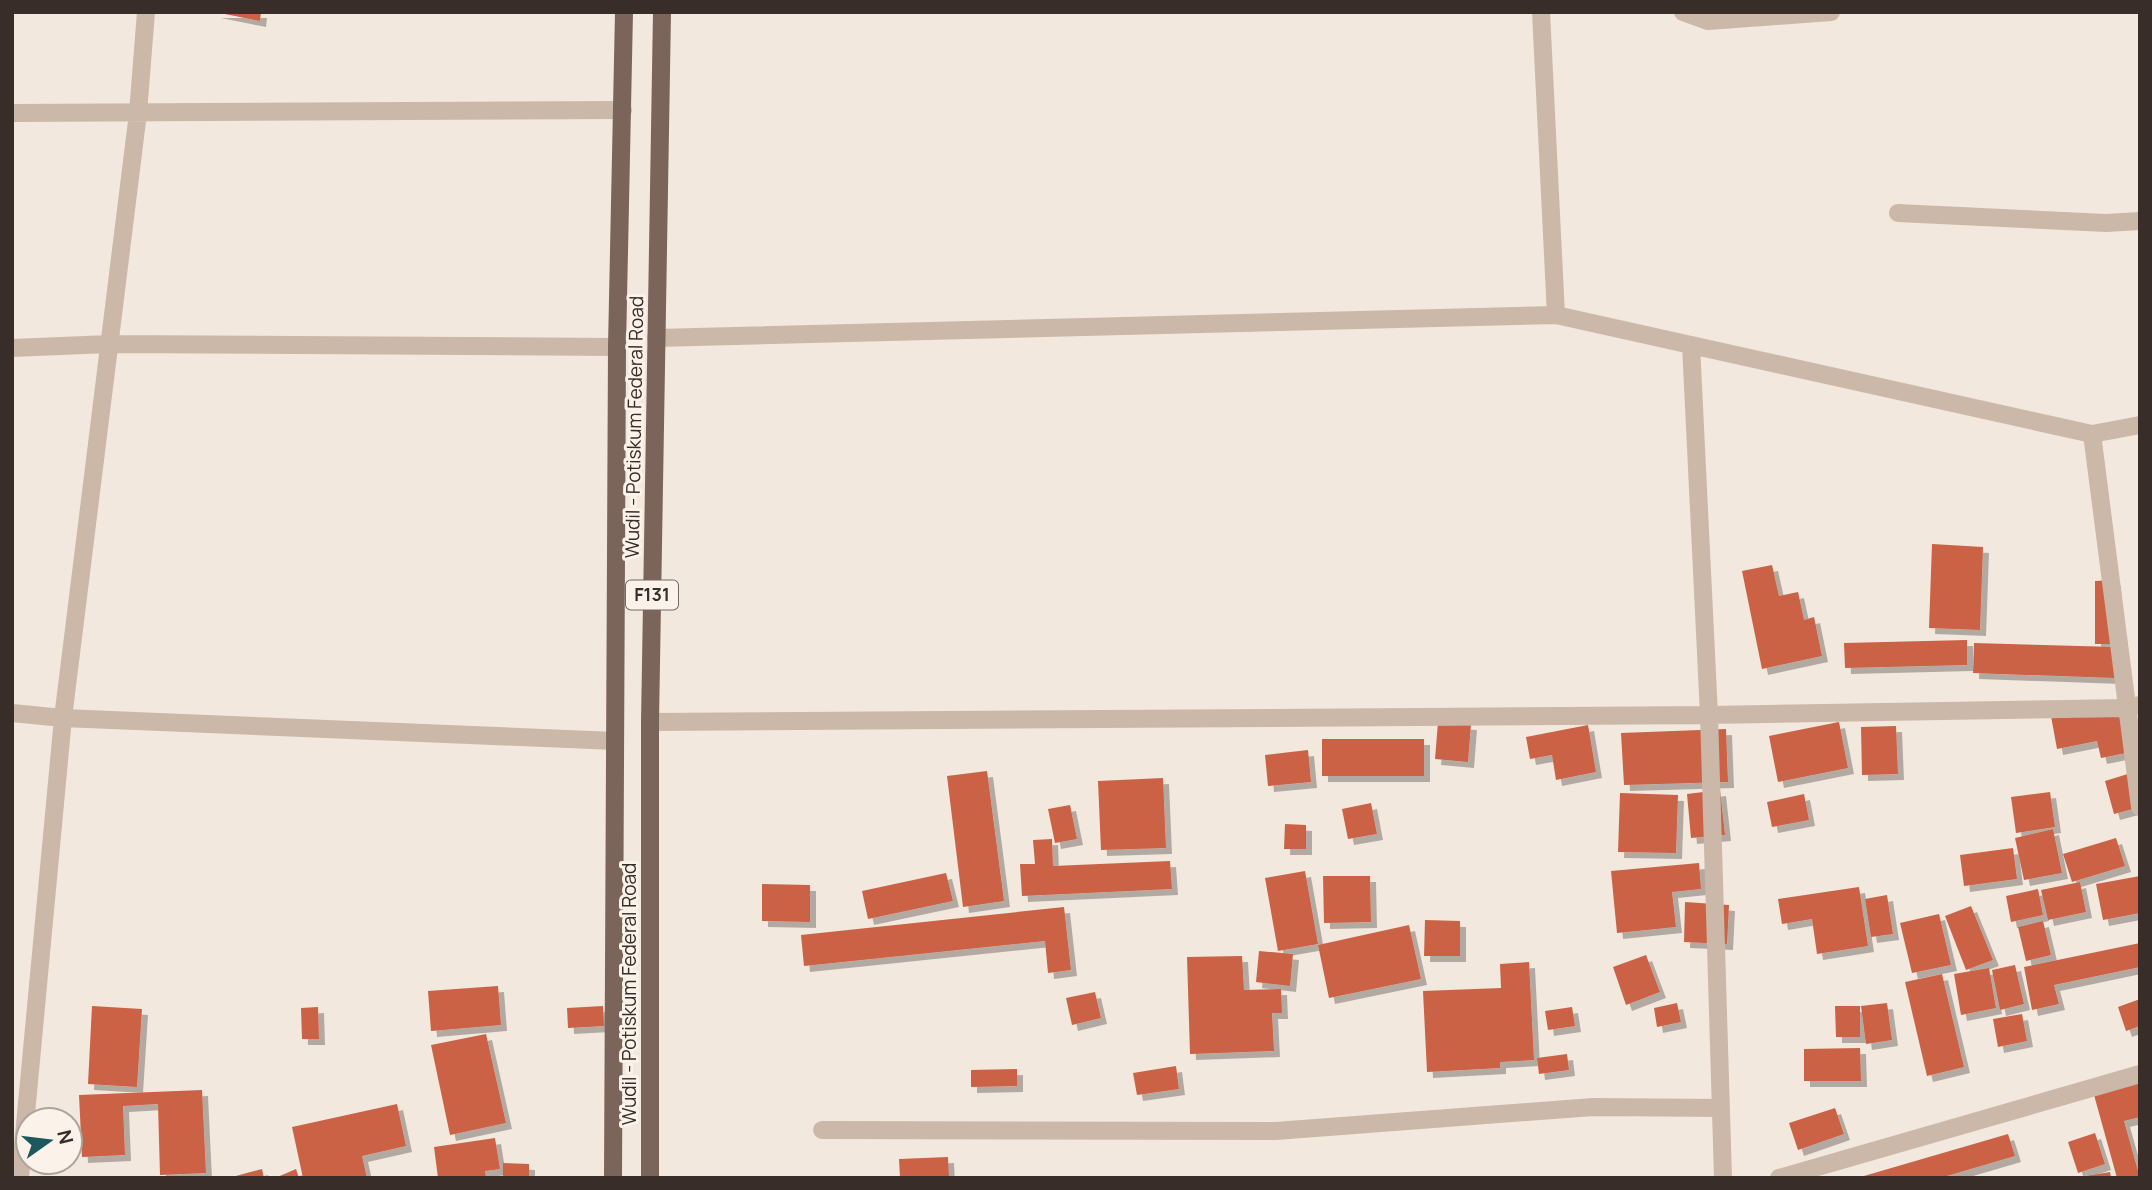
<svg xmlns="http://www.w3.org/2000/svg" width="2152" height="1190" viewBox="0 0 2152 1190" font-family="Manrope,sans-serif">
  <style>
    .building { fill: #cb6244; filter: url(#shadow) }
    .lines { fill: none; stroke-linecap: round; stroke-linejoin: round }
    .minor { stroke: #ccb8a8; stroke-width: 18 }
    .major { stroke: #7b6459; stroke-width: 18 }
    .labels { text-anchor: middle; stroke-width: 6; stroke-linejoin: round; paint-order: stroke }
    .shield { fill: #fbf3ea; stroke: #736863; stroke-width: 2 }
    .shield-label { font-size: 18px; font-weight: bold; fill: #392d29 }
    .street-label { font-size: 19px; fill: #392d29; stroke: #fbf3ea }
  </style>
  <defs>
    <filter id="shadow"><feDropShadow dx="6" dy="6" stdDeviation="0" flood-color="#0004"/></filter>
  </defs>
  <rect width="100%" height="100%" fill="#f3e8dd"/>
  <path class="building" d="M 215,12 L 261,12 L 260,21 Z
    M 1932,544 L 1983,547 L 1980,630 L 1929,628 Z
    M 1772,565 L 1779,596 L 1798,592 L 1804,620 L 1814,617 L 1822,656 L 1762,669 L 1742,571 Z
    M 2115,580 L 2116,644 L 2095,644 L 2095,581 Z
    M 1967,640 L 1967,665 L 1845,668 L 1844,643 Z
    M 1974,643 L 2116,647 L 2115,678 L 1973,673 Z
    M 2127,702 L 2136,751 L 2101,758 L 2097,741 L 2057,749 L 2051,716 Z
    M 1438,722 L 1471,724 L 1468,762 L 1435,759 Z
    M 1839,722 L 1848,768 L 1778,782 L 1769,736 Z
    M 1588,725 L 1596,772 L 1556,780 L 1552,755 L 1530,759 L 1526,737 Z
    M 1896,726 L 1898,774 L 1862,775 L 1861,727 Z
    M 1726,729 L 1728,782 L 1624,785 L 1621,733 Z
    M 1322,739 L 1424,739 L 1424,776 L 1322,776 Z
    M 1308,750 L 1311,782 L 1268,786 L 1265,755 Z
    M 987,771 L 1004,901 L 963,907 L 947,776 Z
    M 2131,773 L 2140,807 L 2114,814 L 2105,781 Z
    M 1163,778 L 1166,848 L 1101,850 L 1098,781 Z
    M 1720,790 L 1725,835 L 1691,838 L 1687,794 Z
    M 2050,792 L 2055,827 L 2016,833 L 2011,797 Z
    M 1620,793 L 1678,795 L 1676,853 L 1618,852 Z
    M 1804,794 L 1809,820 L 1772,827 L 1767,802 Z
    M 1371,803 L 1377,834 L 1348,839 L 1342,809 Z
    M 1070,805 L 1077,839 L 1055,843 L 1048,809 Z
    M 1285,824 L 1306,825 L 1306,849 L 1284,849 Z
    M 2053,829 L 2062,873 L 2024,880 L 2015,838 Z
    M 2116,838 L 2125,866 L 2072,882 L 2063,854 Z
    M 1052,839 L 1053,866 L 1170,861 L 1172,889 L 1022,896 L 1020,864 L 1035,864 L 1033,840 Z
    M 2013,848 L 2017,879 L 1964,886 L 1960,855 Z
    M 1699,863 L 1701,889 L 1672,892 L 1676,927 L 1617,933 L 1611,871 Z
    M 1305,871 L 1318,944 L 1278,951 L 1265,878 Z
    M 946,873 L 953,901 L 868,919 L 862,891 Z
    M 1323,876 L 1370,876 L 1371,922 L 1324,923 Z
    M 2140,876 L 2140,913 L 2103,920 L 2096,884 Z
    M 2080,882 L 2086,912 L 2048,920 L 2041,890 Z
    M 762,884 L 810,885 L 810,922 L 762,921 Z
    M 1859,887 L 1868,946 L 1817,954 L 1812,919 L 1782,924 L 1778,899 Z
    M 2038,889 L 2043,915 L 2011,922 L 2006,896 Z
    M 1887,895 L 1893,934 L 1871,937 L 1865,899 Z
    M 1685,902 L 1729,905 L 1727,944 L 1684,942 Z
    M 1971,906 L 1993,960 L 1966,970 L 1945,916 Z
    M 1064,907 L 1071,970 L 1048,973 L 1045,941 L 804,966 L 801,935 Z
    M 1939,914 L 1951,965 L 1912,973 L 1900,923 Z
    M 1425,920 L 1460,921 L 1460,956 L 1424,956 Z
    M 2043,921 L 2051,955 L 2026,961 L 2018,927 Z
    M 1409,925 L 1421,979 L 1329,998 L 1318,945 Z
    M 2140,943 L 2140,967 L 2054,985 L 2059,1004 L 2032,1010 L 2024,967 Z
    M 1259,951 L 1293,954 L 1290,986 L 1256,982 Z
    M 1646,955 L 1660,992 L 1626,1005 L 1613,967 Z
    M 1242,956 L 1244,990 L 1281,989 L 1282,1013 L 1272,1013 L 1274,1051 L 1190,1054 L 1187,957 Z
    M 1529,962 L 1534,1060 L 1500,1062 L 1500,1068 L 1427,1072 L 1423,991 L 1501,988 L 1500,964 Z
    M 2015,965 L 2024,1004 L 2000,1010 L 1992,970 Z
    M 1989,968 L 1996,1008 L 1961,1015 L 1954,974 Z
    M 1942,974 L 1964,1067 L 1927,1076 L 1905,982 Z
    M 498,986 L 501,1025 L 431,1031 L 428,991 Z
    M 1095,992 L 1101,1018 L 1072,1025 L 1066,998 Z
    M 2140,999 L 2140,1026 L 2126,1031 L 2118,1007 Z
    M 1677,1003 L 1681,1022 L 1657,1027 L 1654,1008 Z
    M 1887,1003 L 1892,1040 L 1866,1044 L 1861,1006 Z
    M 92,1006 L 142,1009 L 137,1087 L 88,1084 Z
    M 603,1006 L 604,1026 L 568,1028 L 567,1008 Z
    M 1835,1006 L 1860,1006 L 1860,1037 L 1836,1037 Z
    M 318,1007 L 319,1039 L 302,1039 L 301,1008 Z
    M 1572,1007 L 1575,1026 L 1548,1030 L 1545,1011 Z
    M 2022,1014 L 2027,1041 L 1998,1047 L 1993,1019 Z
    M 486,1034 L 506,1123 L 450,1135 L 431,1045 Z
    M 1860,1048 L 1861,1081 L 1804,1081 L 1804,1049 Z
    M 1567,1054 L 1569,1070 L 1539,1074 L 1537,1058 Z
    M 1176,1066 L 1179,1089 L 1137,1095 L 1133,1073 Z
    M 1017,1069 L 1017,1086 L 971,1087 L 971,1070 Z
    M 2140,1082 L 2140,1117 L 2124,1121 L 2140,1178 L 2117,1178 L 2094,1095 Z
    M 202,1090 L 206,1173 L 160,1175 L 158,1104 L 123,1106 L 125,1155 L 82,1157 L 79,1095 Z
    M 397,1104 L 406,1146 L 362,1156 L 367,1178 L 303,1178 L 292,1127 Z
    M 1835,1108 L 1844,1134 L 1798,1150 L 1789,1123 Z
    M 2095,1133 L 2105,1164 L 2078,1173 L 2068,1142 Z
    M 2008,1134 L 2015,1156 L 1940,1178 L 1857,1178 Z
    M 495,1138 L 500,1169 L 485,1171 L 486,1178 L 438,1178 L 434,1147 Z
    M 948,1157 L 949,1177 L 900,1178 L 899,1159 Z
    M 503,1163 L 529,1164 L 529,1178 L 503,1178 Z
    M 262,1169 L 264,1178 L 233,1178 L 232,1177 Z
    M 296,1169 L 299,1178 L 275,1178 Z
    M 2110,1172 L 2111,1178 L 2086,1178 L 2086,1176 Z"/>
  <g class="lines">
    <path class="minor" d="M 1541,12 L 1556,315
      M 1683,12 L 1708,21 L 1831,12
      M 12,113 L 623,110
      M 1898,213 L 2106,223 L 2140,221
      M 656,338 L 1556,315 L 2092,434 L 2140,425
      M 1691,345 L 1709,715 L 1723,1178
      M 12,348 L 109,344 L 617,347
      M 2092,434 L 2140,807
      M 12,713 L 63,718 L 615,741
      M 650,722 L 1709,715 L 2127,708 L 2140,705
      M 822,1130 L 1276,1131 L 1593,1107 L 1721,1108
      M 20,1178 L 63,718 L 138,113 L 146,12
      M 1779,1178 L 2140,1074"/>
    <path class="major" d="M 613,1178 L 617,347 L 624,12
      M 650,1178 L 650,722 L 662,12"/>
  </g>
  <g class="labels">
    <rect class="shield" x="626" y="580.5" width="52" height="29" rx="5"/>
    <g class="shield-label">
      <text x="652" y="601">F131</text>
    </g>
    <g class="street-label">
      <text transform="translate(634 427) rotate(-89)" y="7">Wudil - Potiskum Federal Road</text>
      <text transform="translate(629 994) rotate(-90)" y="7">Wudil - Potiskum Federal Road</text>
    </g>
  </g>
  <rect width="2152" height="1190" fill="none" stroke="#392d29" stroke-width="28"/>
  <g transform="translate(49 1141) rotate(76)"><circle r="33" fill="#fbf3ea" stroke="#ada49d" stroke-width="2"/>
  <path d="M0-5L12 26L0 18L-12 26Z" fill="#1c595c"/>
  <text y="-10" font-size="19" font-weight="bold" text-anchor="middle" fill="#392d29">N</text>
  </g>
</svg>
